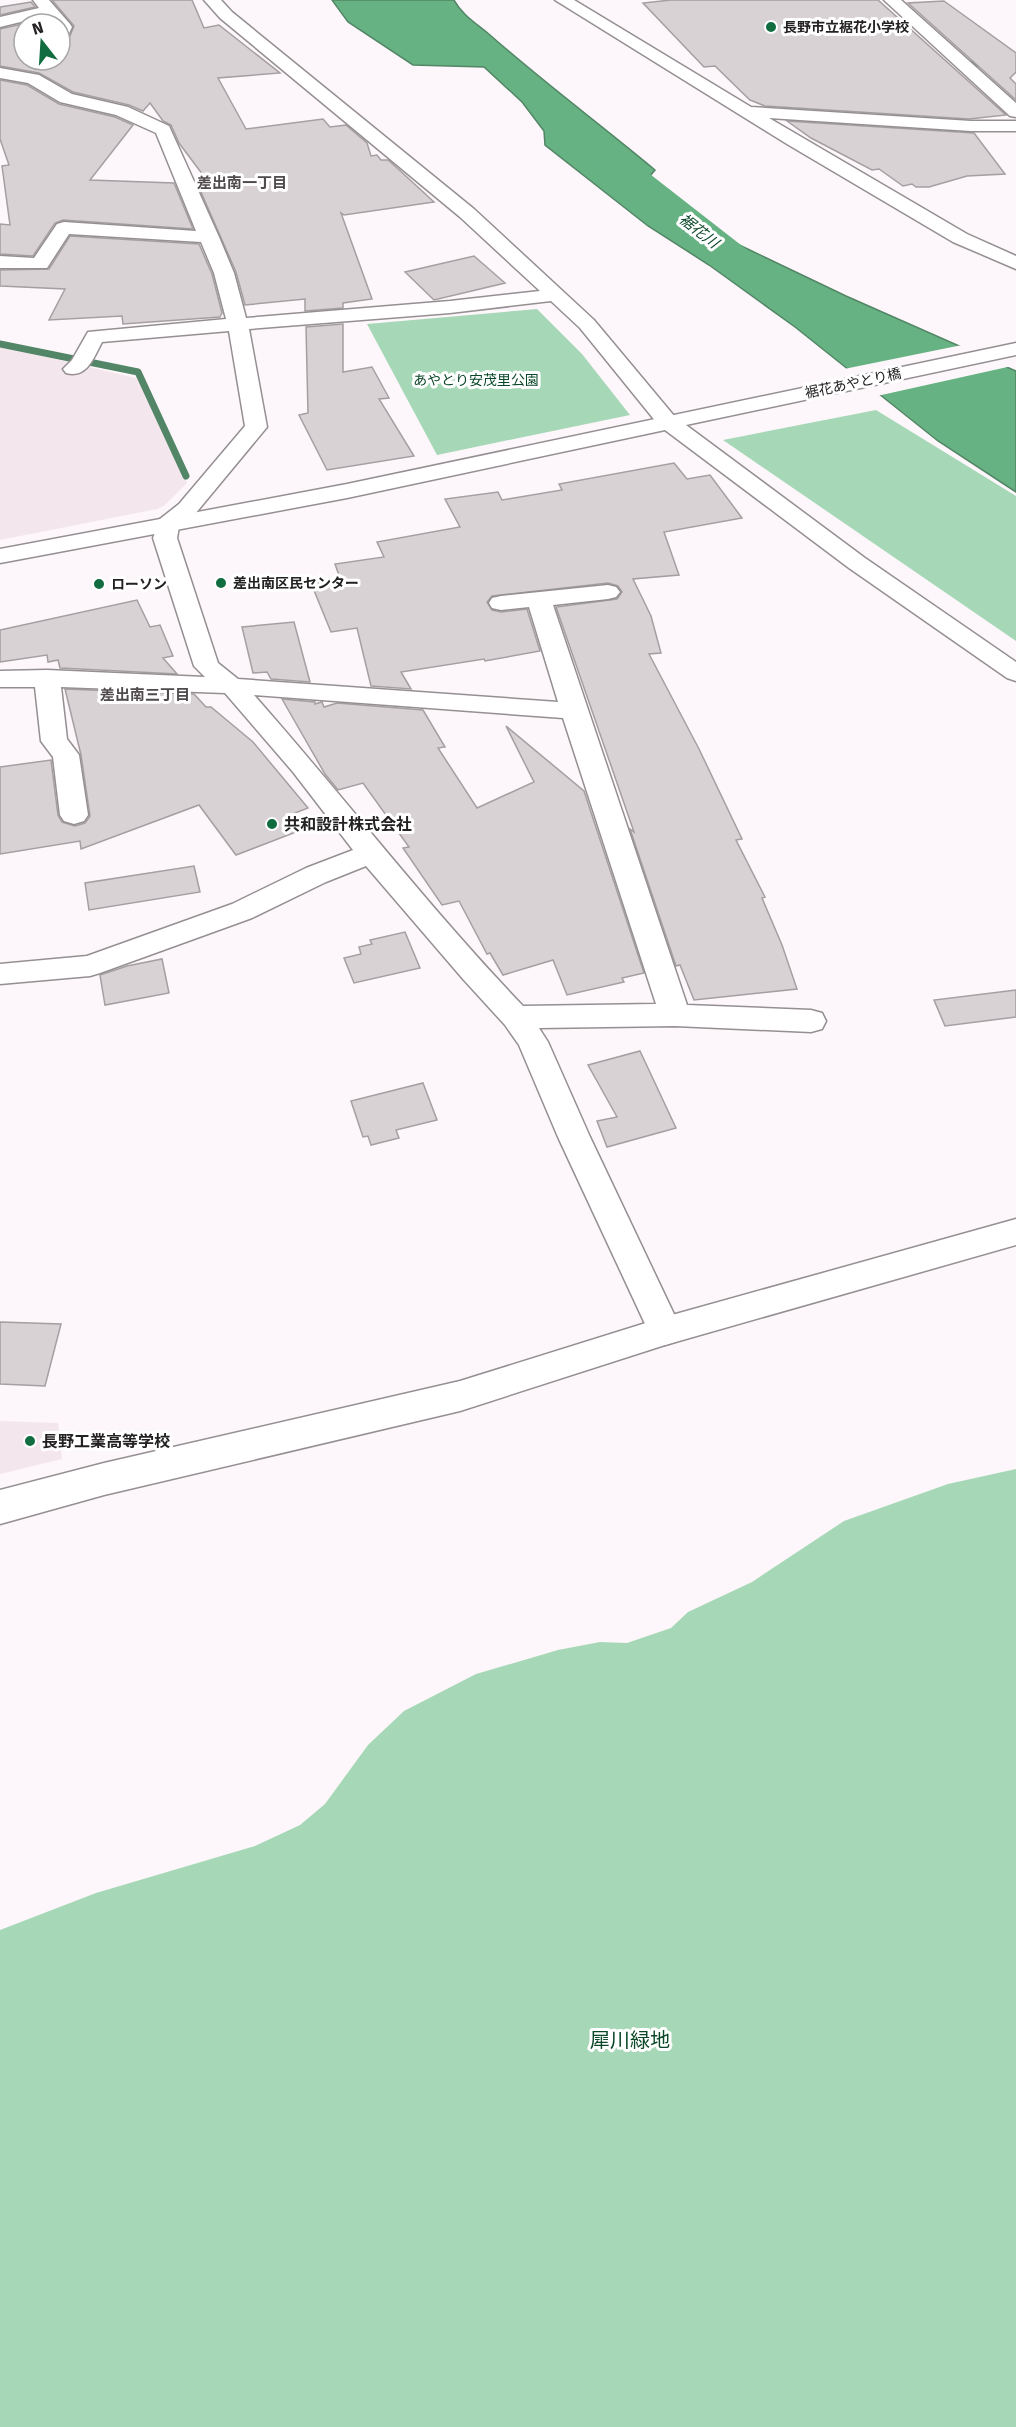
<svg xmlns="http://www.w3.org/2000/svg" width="1016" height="2427" viewBox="0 0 1016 2427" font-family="'Fira Sans','Noto Sans JP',sans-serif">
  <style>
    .built { fill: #f4e6ed }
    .green { fill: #a6d8b7 }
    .water { fill: #66b283; stroke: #528666; stroke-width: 1.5 }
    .pier { fill: #fdf6fa }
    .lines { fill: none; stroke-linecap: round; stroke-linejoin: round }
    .stream-far1 { stroke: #528666; stroke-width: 5 }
    .stream { stroke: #528666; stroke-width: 7 }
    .river { fill: #66b283; fill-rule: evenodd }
    .building { fill: #d8d2d5; stroke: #a59fa1; stroke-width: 1.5 }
    .minor-casing { stroke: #958f92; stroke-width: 3 }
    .tertiary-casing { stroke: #958f92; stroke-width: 3 }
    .minor { fill: #fff; fill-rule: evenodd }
    .tertiary { fill: #fff; fill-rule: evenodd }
    .poi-dot { fill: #116c3f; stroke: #fff; stroke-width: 2 }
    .labels { text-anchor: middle; stroke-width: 6; stroke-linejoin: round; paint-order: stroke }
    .far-poi-label { font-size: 14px; font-weight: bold; fill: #232122; stroke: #fff; text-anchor: start }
    .far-park-label { font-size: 14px; fill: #0b4829; stroke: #fff }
    .far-street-label { font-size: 14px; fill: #232122; stroke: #fff }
    .far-neighbourhood-label { font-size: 15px; font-weight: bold; fill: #4f4a4c; stroke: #fff }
    .far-water-label { font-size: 15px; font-style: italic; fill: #0b4829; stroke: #fff }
    .poi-label { font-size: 16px; font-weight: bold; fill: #232122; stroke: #fff; text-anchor: start }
    .near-park-label { font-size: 20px; fill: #0b4829; stroke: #fff }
  </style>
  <rect width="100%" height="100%" fill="#fdf6fa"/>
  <path class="built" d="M 0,346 L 140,379 L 187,483 L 165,505 L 157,509 L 0,540 Z
    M 0,1421 L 58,1423 L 62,1459 L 0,1474 Z"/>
  <path class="green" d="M 537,309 L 582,354 L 630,415 L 437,455 L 367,324 Z
    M 876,410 L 1016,496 L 1016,641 L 723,440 Z
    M 1016,1469 L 1016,2427 L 0,2427 L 0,1930 L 96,1893 L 255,1846 L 300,1825 L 325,1804 L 368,1745 L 404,1711 L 476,1674 L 558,1650 L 600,1642 L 627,1643 L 671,1628 L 688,1612 L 752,1582 L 844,1521 L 948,1484 Z"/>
  <path class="water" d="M 332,0 L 454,0 C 462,15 477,24 490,35 C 543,82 600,124 655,170 L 650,176 L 651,192 L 684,218 L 704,221 L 729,240 L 846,296 L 1016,371 L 1016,492 L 938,441 L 795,327 L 709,265 L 648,226 L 545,145 L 544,131 L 522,102 L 484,67 L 413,65 L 348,22 Z"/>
  <path class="pier" d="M 962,345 L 1012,366 L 877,396 L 844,369 Z"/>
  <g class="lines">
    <path class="stream-far1" d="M 972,63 L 1016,71"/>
    <path class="stream" d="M 0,344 L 138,372 L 186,476"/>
    <path class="river" d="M 584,129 L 596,132 L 764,263 L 769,271 L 764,279 L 751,282 L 738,279 L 572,146 L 567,139 L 572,132 Z"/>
  </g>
  <path class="building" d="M 52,0 L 192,0 L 204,28 L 219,25 L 280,73 L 218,78 L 246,129 L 323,119 L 330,127 L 346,125 L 367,143 L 371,156 L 377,155 L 381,160 L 388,160 L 396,167 L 434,202 L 344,215 L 341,213 L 372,299 L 343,303 L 343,308 L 305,311 L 305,299 L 245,305 L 236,272 L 197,183 L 209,183 L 179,143 L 171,125 L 163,121 L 150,103 L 143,111 L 129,105 L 73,92 L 39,73 L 0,66 L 0,29 L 44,19 L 49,24 L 24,24 L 24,60 L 60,60 L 60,44 L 68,41 L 74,26 Z
    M 671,0 L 878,0 L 1006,115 L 969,119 L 765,106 L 750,100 L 715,66 L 704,67 L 643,3 Z
    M 944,1 L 1016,53 L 1016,72 L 1010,78 L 1016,84 L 1016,100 L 908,3 Z
    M 31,2 L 35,7 L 0,15 L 0,7 Z
    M 0,80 L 27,85 L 59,104 L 115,117 L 133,125 L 90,180 L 174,183 L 193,229 L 63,220 L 55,223 L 33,256 L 0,254 L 0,224 L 10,225 L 2,166 L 9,165 L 0,139 Z
    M 787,121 L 974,133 L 1005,174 L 967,176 L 929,187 L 916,187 L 912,184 L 903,186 L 879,169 L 872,170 L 811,138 Z
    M 70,236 L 199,244 L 212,274 L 222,313 L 220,317 L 123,324 L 122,316 L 49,320 L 65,289 L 0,286 L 0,270 L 49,269 Z
    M 474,256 L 505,283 L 434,300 L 405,272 Z
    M 343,324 L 343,372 L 372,367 L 389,398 L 379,399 L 414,456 L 327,470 L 299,415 L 308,413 L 306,327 Z
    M 674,463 L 687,479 L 710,475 L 742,518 L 664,532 L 679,575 L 633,579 L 651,616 L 661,653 L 649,654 L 699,749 L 742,839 L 736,840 L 765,897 L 762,898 L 782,945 L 797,989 L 694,1000 L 680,965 L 676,966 L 630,829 L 634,832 L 556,607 L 617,599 L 622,592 L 618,586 L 608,583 L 492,596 L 487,602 L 492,610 L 501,612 L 527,609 L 540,651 L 485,661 L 484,659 L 401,672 L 411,689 L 371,686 L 357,628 L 331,632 L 311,583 L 340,578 L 335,564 L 384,557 L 377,542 L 460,527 L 445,499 L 498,492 L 502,500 L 562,490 L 559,484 Z
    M 137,600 L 150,627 L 160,625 L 173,656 L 163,658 L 177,674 L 60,668 L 58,660 L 48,662 L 47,655 L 0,662 L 0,630 Z
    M 294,622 L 310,682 L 271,679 L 267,672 L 253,673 L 242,627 Z
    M 65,689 L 194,694 L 206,707 L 211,707 L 253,742 L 308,808 L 295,813 L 297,816 L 294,817 L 304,829 L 236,855 L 199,805 L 81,849 L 80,841 L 0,854 L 0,767 L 51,760 L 58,815 L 62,822 L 75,826 L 85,823 L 90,816 L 81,755 Z
    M 282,699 L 315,702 L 315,704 L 322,702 L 324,707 L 337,703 L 423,710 L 445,747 L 438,748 L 477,808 L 534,782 L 506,726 L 584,791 L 644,973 L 622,978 L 624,982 L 567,995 L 553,960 L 503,975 L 490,953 L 487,954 L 459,901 L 442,905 L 403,848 L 409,847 L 363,783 L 338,790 L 325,774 Z
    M 194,866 L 200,892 L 89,910 L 85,883 Z
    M 405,932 L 420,968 L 354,983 L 344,958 L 361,954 L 359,947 L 372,944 L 370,940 Z
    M 162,959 L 169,993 L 105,1005 L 100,975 L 127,966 Z
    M 1016,990 L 1016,1017 L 945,1026 L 934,1000 Z
    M 640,1051 L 676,1128 L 607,1147 L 597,1121 L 617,1117 L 588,1065 Z
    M 423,1083 L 437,1120 L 396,1130 L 399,1138 L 371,1145 L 368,1136 L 363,1137 L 351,1101 Z
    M 0,1322 L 61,1324 L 45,1386 L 0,1384 Z"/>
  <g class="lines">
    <g class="minor-casing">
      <path id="minor" d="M 33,0 L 49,0 L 70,24 L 72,27 L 66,40 L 60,42 L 60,24 L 52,24 L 45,16 L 0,27 L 0,17 L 39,8 Z
        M 204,0 L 221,0 L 232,12 L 474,209 L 594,320 L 680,423 L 677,428 L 669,429 L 661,428 L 580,328 L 551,301 L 450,313 L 249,329 L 267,427 L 195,514 L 179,527 L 177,538 L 218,663 L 238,679 L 558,702 L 529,607 L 501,610 L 492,608 L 489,603 L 492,598 L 501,596 L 608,585 L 616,587 L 620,592 L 616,597 L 608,599 L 553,605 L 687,1005 L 811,1010 L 822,1013 L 826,1021 L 822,1029 L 811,1032 L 675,1026 L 539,1028 L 548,1042 L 590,1137 L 682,1331 L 677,1341 L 665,1345 L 653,1341 L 558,1137 L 519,1045 L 505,1025 L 463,979 L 366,866 L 326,882 L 252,918 L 100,973 L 90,976 L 0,984 L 0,964 L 87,956 L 232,904 L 306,868 L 353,850 L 293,772 L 225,693 L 61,687 L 67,739 L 79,755 L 88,815 L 84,821 L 74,824 L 64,821 L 60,815 L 53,757 L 41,741 L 35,687 L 0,687 L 0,671 L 47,670 L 205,677 L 194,666 L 153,538 L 160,519 L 179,504 L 245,426 L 229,331 L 102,342 C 94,357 87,379 66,373 L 63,369 L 72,360 L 88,332 L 226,319 L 214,273 L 201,242 L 69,234 L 47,268 L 0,268 L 0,256 L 34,258 L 57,224 L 64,222 L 196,231 L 156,133 L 116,115 L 60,102 L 28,83 L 0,78 L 0,68 L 39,75 L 72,94 L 128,107 L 169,126 L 219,237 L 234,273 L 246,318 L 450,301 L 540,291 L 460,217 L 220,18 ZM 254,695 L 563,718 L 656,1004 L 523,1006 C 428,907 345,798 254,695 Z
        M 555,0 L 574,0 L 751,107 L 971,121 L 1016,121 L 1016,131 L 971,131 L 769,118 L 967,234 L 1016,256 L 1016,269 L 953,242 L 787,144 Z
        M 884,0 L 901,0 L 1016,103 L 1016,117 L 1010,116 Z"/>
    </g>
    <g class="tertiary-casing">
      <path id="tertiary" d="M 1016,343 L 1016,355 L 686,425 L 865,558 L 1016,662 L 1016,681 L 1007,678 L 849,568 L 665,430 L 347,498 L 0,563 L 0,549 L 347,484 Z
        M 1016,1219 L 1016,1245 L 665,1345 L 460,1411 L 104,1495 L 0,1524 L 0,1490 L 104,1463 L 460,1381 L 665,1317 Z"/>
    </g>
    <use href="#minor" class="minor"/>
    <use href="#tertiary" class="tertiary"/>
  </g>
  <g class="poi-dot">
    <circle cx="771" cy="27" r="6"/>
    <circle cx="221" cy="583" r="6"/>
    <circle cx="99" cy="584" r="6"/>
    <circle cx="272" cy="824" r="6"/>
    <circle cx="30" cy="1441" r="6"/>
  </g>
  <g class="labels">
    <g class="far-poi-label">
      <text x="783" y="32">長野市立裾花小学校</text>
      <text x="233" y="588">差出南区民センター</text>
      <text x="111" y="589">ローソン</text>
    </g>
    <g class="far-park-label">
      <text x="476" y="385">あやとり安茂里公園</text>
    </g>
    <g class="far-street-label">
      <text transform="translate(853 383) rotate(-12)" y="5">裾花あやとり橋</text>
    </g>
    <g class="far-neighbourhood-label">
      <text x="242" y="188">差出南一丁目</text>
      <text x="145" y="700">差出南三丁目</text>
    </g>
    <g class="far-water-label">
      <text transform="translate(699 231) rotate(38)" y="5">裾花川</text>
    </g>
    <g class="poi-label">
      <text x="284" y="830">共和設計株式会社</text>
      <text x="42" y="1447">長野工業高等学校</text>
    </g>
    <g class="near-park-label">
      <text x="630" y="2047">犀川緑地</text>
    </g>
  </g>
  <g transform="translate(42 42) rotate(343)"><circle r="28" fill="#ffffff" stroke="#a7a6a7" stroke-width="1.5"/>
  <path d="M0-4.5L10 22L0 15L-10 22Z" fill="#116c3f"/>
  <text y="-9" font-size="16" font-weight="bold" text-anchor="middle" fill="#232122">N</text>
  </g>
</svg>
